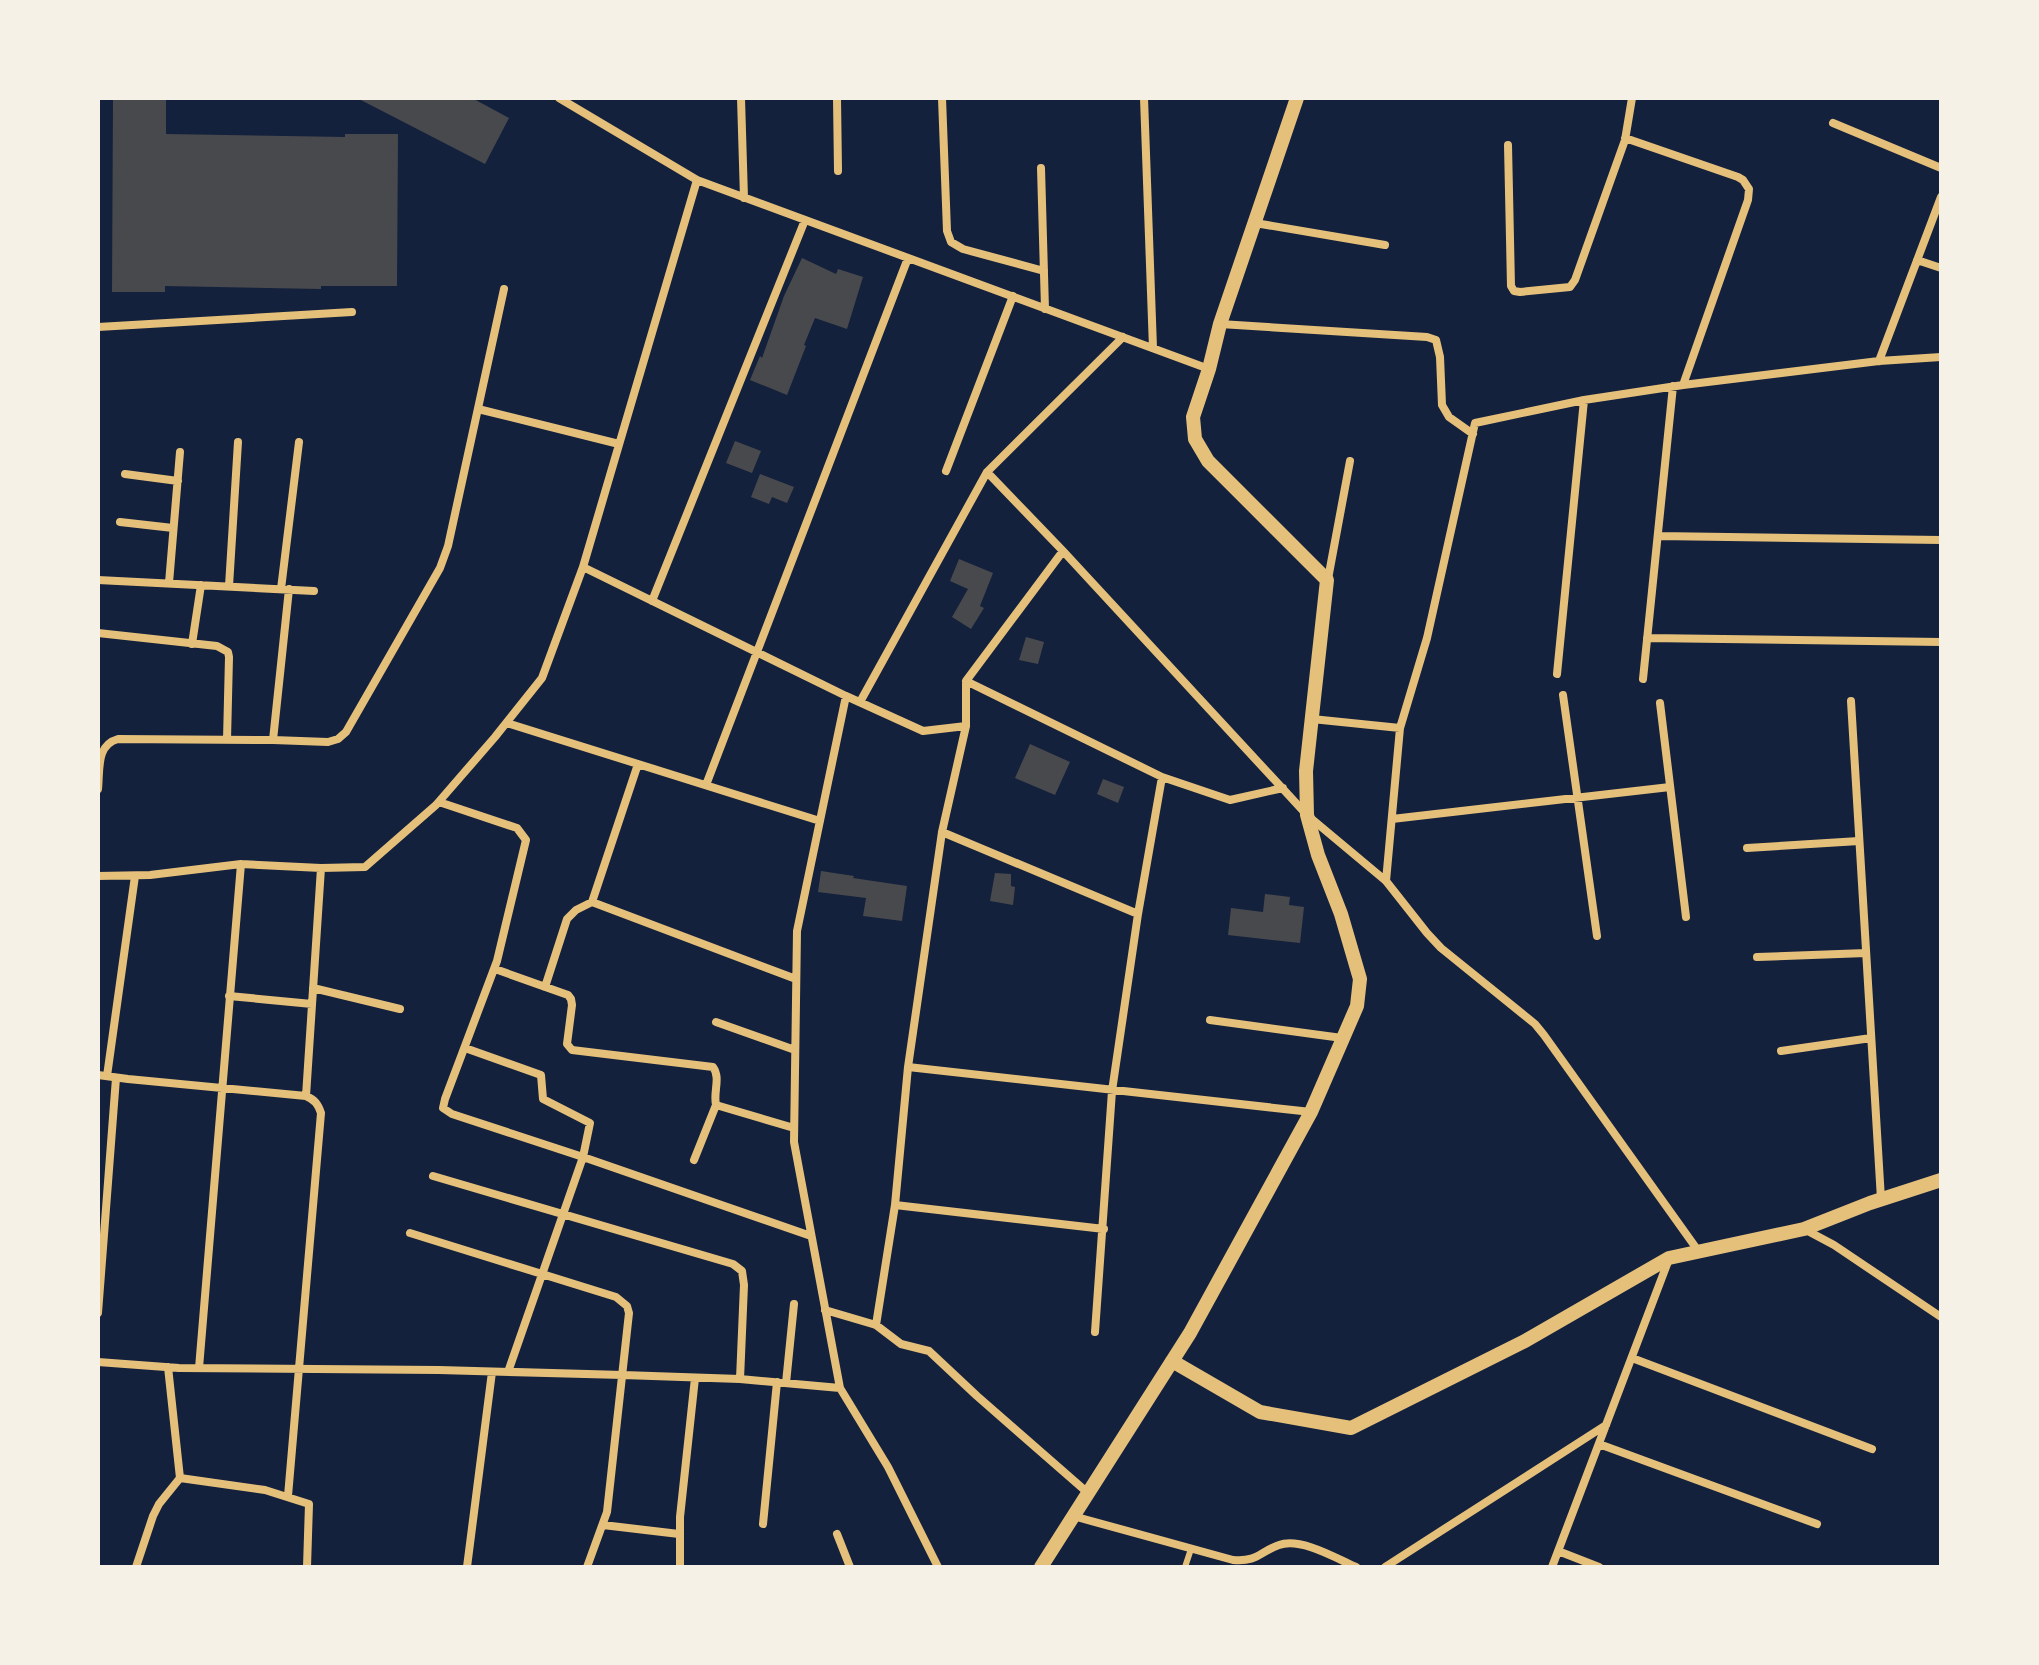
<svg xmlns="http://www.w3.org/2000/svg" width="2039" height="1665" viewBox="0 0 2039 1665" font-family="Quicksand,sans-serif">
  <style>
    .building { fill: #48494c }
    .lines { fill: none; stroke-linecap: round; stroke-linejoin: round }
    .service { stroke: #e5c07b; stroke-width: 6 }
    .minor { stroke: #e5c07b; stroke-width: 8 }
    .tertiary { stroke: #e5c07b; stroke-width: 14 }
  </style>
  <rect width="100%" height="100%" fill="#14213d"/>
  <path class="building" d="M 113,98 L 166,98 L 166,134 L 345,137 L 345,134 L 398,134 L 397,286 L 321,286 L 321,289 L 165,286 L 165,292 L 112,292 Z
    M 357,98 L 472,98 L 509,118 L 485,164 Z
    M 802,258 L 836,274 L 838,269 L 863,277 L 847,329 L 815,318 L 804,345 L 806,346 L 787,395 L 750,380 L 760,356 L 762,358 L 784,296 Z
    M 735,441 L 761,451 L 752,473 L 726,463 Z
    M 760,474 L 794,487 L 787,503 L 772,497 L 769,504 L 751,497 Z
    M 959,559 L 993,573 L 980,606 L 984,608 L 971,629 L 952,617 L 968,589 L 950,581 Z
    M 1026,637 L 1044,642 L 1038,664 L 1019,660 Z
    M 1030,744 L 1070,762 L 1055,795 L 1015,778 Z
    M 1103,779 L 1124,787 L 1118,803 L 1097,794 Z
    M 821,871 L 854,876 L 853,878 L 907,886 L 902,921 L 863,916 L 866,898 L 818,892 Z
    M 995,873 L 1011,874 L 1011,886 L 1015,887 L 1013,905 L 990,901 Z
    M 1265,894 L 1290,897 L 1289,905 L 1304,907 L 1300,943 L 1228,935 L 1231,908 L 1263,912 Z"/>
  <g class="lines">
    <path class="service" d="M 1185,1567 L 1191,1549"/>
    <path class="minor" d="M 559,98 L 697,180 L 1209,369
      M 741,98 L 744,198
      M 837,98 L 838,171
      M 942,98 L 947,231 L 951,242 L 963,249 L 1044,271
      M 1144,98 L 1153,348
      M 1833,123 L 1941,168
      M 1625,138 L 1738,177 L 1743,180 L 1749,189 L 1748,200 L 1683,385
      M 1508,145 L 1511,286 L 1514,291 L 1520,292 L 1570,287 L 1575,280 L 1625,140 L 1632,98
      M 1041,168 L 1045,309
      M 1255,223 L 1385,245
      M 1917,260 L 1941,268
      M 1220,324 L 1427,337 L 1436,340 L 1440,357 L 1442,405 L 1449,417 L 1473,434
      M 98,327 L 352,312
      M 1879,361 L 1941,197
      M 478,409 L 619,444
      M 946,471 L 1013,296
      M 987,472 L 1063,551 L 1307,815 L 1386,881 L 1427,933 L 1441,948 L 1535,1024 L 1544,1035 L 1699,1252
      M 125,474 L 178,481
      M 120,522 L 173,528
      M 1658,536 L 1941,540
      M 583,567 L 846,696 L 923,731 L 966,726
      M 1328,579 L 1350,461
      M 98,580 L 314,591
      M 169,583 L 180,452
      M 229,586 L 238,442
      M 281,589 L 299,442
      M 652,601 L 805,220
      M 98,633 L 217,646 L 228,652 L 229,657 L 227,740
      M 1647,638 L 1941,642
      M 192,644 L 201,585
      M 1557,674 L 1584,400
      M 1643,679 L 1673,386
      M 966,681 L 1162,777 L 1230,800 L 1283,788
      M 1563,695 L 1597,936
      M 846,696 L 797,931 L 794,1142 L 840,1388 L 888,1467 L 938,1567
      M 1851,701 L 1881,1199
      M 860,702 L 987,472 L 1123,337
      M 1660,703 L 1686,917
      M 1312,719 L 1400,728
      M 507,723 L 820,821
      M 273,740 L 289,589
      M 638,764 L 592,902 L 796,979
      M 706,785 L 908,258
      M 98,789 C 100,769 96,745 118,739 L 273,740 L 328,742 L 338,739 L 346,732 L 440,568 L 448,546 L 504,289
      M 439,802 L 517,828 L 526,840 L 497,961 L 445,1099 L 443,1108 L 452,1114 L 583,1157 L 811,1236
      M 1392,819 L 1670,787
      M 942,832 L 1138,914
      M 1747,848 L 1859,841
      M 98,876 L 150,875 L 241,864 L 321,868 L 365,867 L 436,805 L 495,737 L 542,678 L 583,567 L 697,180
      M 1386,881 L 1400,728 L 1427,638 L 1475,423 L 1584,400 L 1683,385 L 1879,361 L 1941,357
      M 1757,957 L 1866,953
      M 495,969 L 568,995 L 571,999 L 572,1005 L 567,1044 L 572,1050 L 713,1067 C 721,1078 713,1092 716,1105 L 794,1128
      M 545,987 L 567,919 L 576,910 L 592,902
      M 313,988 L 400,1009
      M 229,996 L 312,1004
      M 1210,1020 L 1342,1038
      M 716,1022 L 795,1050
      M 465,1048 L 541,1075 L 543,1099 L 590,1123 L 583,1157 L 508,1372
      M 1781,1051 L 1871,1038
      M 908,1067 L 1311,1112
      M 98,1075 L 128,1079 L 306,1096 C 315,1100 318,1104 321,1113 L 288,1496
      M 107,1076 L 135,876
      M 306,1096 L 321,868
      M 694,1160 L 716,1105
      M 433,1176 L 733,1264 L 742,1271 L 744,1285 L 740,1379
      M 895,1205 L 1104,1229
      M 1804,1229 L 1834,1245 L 1941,1317
      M 410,1233 L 616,1297 L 627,1306 L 629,1313 L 607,1512 L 587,1567
      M 825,1310 L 876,1325 L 901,1344 L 929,1351 L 977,1396 L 1088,1493
      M 98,1313 L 116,1078
      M 876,1325 L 895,1205 L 908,1067 L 942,832 L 966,726 L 966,681 L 1063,551
      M 1095,1332 L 1112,1091 L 1138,914 L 1162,777
      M 1632,1358 L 1872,1449
      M 98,1362 L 179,1368 L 439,1370 L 623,1375 L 740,1379 L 840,1388
      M 168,1367 L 180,1478 L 265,1490 L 309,1504 L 307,1567
      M 199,1368 L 241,864
      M 786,1383 L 794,1304
      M 1599,1444 L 1817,1524
      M 1073,1516 L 1233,1560 C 1258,1562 1259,1552 1279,1545 C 1300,1537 1336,1558 1356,1567
      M 763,1524 L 777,1382
      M 603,1525 L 679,1534
      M 837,1534 L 850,1567
      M 1558,1551 L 1599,1567
      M 136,1567 L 153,1516 L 159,1504 L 180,1478
      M 467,1567 L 492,1372
      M 680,1567 L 680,1517 L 695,1378
      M 1385,1567 L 1606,1425
      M 1552,1567 L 1669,1259"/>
    <path class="tertiary" d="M 1172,1361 L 1260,1412 L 1351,1428 L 1525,1341 L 1669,1258 L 1804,1229 L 1870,1203 L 1941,1180
      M 1041,1567 L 1190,1333 L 1311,1112 L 1357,1006 L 1360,979 L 1341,914 L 1318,855 L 1307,815 L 1306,771 L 1327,580 L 1208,461 L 1195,439 L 1193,417 L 1209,369 L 1220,324 L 1297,98"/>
  </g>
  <rect width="2039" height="1665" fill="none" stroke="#f6f1e7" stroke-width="200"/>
</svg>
